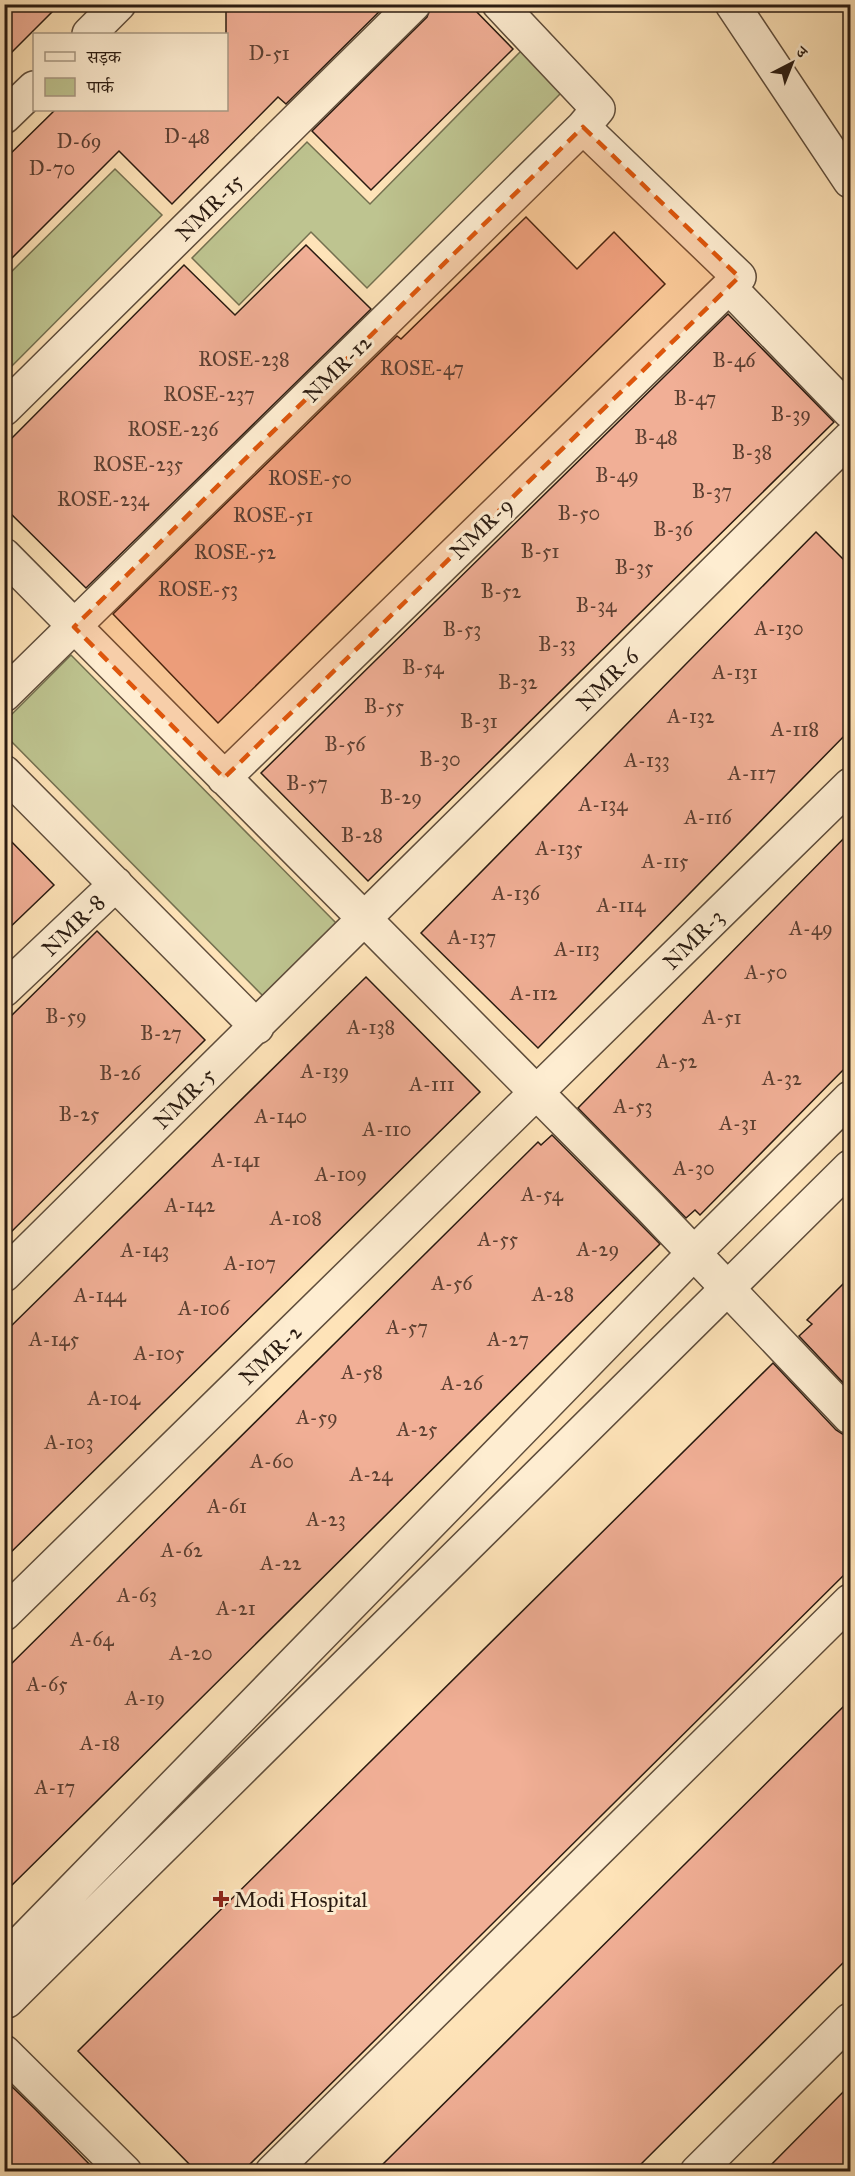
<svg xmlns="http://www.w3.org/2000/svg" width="855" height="2176" viewBox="0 0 855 2176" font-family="'IM FELL Great Primer','Noto Serif Devanagari',serif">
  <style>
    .green { fill: #bec490; stroke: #747050; stroke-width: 1.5 }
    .building { fill: #f1af96; stroke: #2a1b11; stroke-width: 1.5 }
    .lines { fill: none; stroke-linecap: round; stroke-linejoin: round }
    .minor-casing { stroke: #5f4d3b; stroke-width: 36 }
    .tertiary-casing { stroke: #5f4d3b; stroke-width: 36 }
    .minor { stroke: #feedd1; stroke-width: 33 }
    .tertiary { stroke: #feedd1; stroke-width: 33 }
    .marked { fill: #de560c; fill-opacity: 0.2; stroke: #de560c; stroke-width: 4.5; stroke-dasharray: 12 8; stroke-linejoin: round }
    .poi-dot { fill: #8f2418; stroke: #feedd1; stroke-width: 2 }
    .labels { text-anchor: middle; stroke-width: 6; stroke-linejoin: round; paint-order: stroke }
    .number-label { font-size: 20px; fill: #5c4032 }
    .street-label { font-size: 22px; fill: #2a1b11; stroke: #feedd1 }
    .poi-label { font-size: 22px; fill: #2a1b11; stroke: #feedd1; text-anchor: start }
  </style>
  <rect width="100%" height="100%" fill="#fee3b8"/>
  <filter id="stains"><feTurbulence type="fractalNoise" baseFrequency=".00333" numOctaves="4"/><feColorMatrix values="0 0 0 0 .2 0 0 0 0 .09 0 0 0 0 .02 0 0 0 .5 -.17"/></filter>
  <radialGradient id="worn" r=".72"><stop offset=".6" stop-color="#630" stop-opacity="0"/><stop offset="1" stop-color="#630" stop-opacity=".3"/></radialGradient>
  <path class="green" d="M 521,51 L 562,92 L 367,288 L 311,232 L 239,305 L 192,258 L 307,142 L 370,204 Z
    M 115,169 L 162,215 L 5,373 L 5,275 L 7,276 Z
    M 71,655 L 338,925 L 265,998 L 5,735 L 5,721 Z"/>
  <path class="building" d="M 4,4 L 60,4 L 4,60 Z
    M 226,4 L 387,4 L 286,104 L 278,97 L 172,204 L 119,151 L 4,266 L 4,160 L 55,110 L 226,110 Z
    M 432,4 L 469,4 L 513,49 L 371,190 L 312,131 L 427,17 Z
    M 526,217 L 577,269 L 614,232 L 665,284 L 218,723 L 113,614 L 397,336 L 401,339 Z
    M 306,245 L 371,309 L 86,588 L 4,507 L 4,446 L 184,265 L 235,315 Z
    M 728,314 L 834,422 L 368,881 L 261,773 Z
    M 816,532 L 850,566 L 850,730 L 538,1048 L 421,933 Z
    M 850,832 L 850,1063 L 700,1215 L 695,1210 L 686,1218 L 578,1108 Z
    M 4,834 L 54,885 L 4,933 Z
    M 97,931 L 205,1040 L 4,1239 L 4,1023 Z
    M 366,977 L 480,1092 L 4,1559 L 4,1333 Z
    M 552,1135 L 660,1244 L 4,1893 L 4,1671 L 538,1142 L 541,1145 Z
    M 850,1277 L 850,1390 L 799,1336 L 812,1324 L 807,1320 Z
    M 773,1363 L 836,1430 L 844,1435 L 850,1435 L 850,1569 L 242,2172 L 197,2172 L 78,2051 Z
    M 850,1700 L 850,1956 L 633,2172 L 375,2172 Z
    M 4,2079 L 35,2109 L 97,2172 L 4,2172 Z
    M 850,2085 L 850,2172 L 764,2172 Z"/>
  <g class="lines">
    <g class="minor-casing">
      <path id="minor" d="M 732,4 L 850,181
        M 89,34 L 119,4
        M 4,117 L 34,88
        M 729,287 L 850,412
        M 4,409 L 414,4
        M 4,555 L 649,1206 L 850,1417
        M 4,695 L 583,127 L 598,109 L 499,4
        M 4,772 L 257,1027
        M 224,778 L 739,277 L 583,127
        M 4,990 L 116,884
        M 4,1275 L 850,438
        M 4,1614 L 850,785
        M 4,2052 L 125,2172
        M 272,2172 L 850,1601
        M 697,2172 L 850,2020"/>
    </g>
    <g class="tertiary-casing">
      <path id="tertiary" d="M 4,1960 L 693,1254 L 850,1098
        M 7,2001 L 850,1167"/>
    </g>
    <use href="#minor" class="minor"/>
    <use href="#tertiary" class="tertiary"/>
  </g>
  <path class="marked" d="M 583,127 L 739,277 L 224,778 L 74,627 Z"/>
  <path class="poi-dot" d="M218 1890h6v6h6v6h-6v6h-6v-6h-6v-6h6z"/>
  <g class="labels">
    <g class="number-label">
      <text x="269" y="60">D-51</text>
      <text x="187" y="143">D-48</text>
      <text x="79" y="148">D-69</text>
      <text x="52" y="175">D-70</text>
      <text x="244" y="366">ROSE-238</text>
      <text x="734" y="367">B-46</text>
      <text x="422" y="375">ROSE-47</text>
      <text x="209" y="401">ROSE-237</text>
      <text x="695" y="405">B-47</text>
      <text x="791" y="421">B-39</text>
      <text x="173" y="436">ROSE-236</text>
      <text x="656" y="444">B-48</text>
      <text x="752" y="459">B-38</text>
      <text x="138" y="471">ROSE-235</text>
      <text x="617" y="482">B-49</text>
      <text x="310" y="485">ROSE-50</text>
      <text x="712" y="498">B-37</text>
      <text x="103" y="506">ROSE-234</text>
      <text x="579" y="520">B-50</text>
      <text x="273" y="522">ROSE-51</text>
      <text x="673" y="536">B-36</text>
      <text x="540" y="558">B-51</text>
      <text x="235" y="559">ROSE-52</text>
      <text x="634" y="574">B-35</text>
      <text x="198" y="596">ROSE-53</text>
      <text x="501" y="598">B-52</text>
      <text x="596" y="612">B-34</text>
      <text x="779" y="635">A-130</text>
      <text x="462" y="636">B-53</text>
      <text x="557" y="651">B-33</text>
      <text x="423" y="674">B-54</text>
      <text x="735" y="679">A-131</text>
      <text x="518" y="689">B-32</text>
      <text x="384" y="713">B-55</text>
      <text x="691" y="723">A-132</text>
      <text x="479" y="728">B-31</text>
      <text x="795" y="736">A-118</text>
      <text x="345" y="751">B-56</text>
      <text x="440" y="766">B-30</text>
      <text x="647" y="767">A-133</text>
      <text x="752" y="780">A-117</text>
      <text x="307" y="790">B-57</text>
      <text x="401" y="804">B-29</text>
      <text x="603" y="811">A-134</text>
      <text x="708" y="824">A-116</text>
      <text x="362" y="842">B-28</text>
      <text x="559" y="855">A-135</text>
      <text x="665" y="868">A-115</text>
      <text x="516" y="900">A-136</text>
      <text x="621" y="912">A-114</text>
      <text x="811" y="935">A-49</text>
      <text x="472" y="944">A-137</text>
      <text x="577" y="956">A-113</text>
      <text x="766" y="979">A-50</text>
      <text x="534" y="1000">A-112</text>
      <text x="66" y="1023">B-59</text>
      <text x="722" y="1024">A-51</text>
      <text x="371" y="1034">A-138</text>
      <text x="161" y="1040">B-27</text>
      <text x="677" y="1068">A-52</text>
      <text x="325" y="1078">A-139</text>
      <text x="120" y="1080">B-26</text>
      <text x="782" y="1085">A-32</text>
      <text x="432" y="1091">A-111</text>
      <text x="633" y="1113">A-53</text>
      <text x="79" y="1121">B-25</text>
      <text x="281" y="1123">A-140</text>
      <text x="738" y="1130">A-31</text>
      <text x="387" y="1136">A-110</text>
      <text x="236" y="1167">A-141</text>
      <text x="694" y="1175">A-30</text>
      <text x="341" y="1181">A-109</text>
      <text x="542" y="1201">A-54</text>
      <text x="190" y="1212">A-142</text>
      <text x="296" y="1225">A-108</text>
      <text x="498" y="1246">A-55</text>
      <text x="598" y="1256">A-29</text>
      <text x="145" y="1257">A-143</text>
      <text x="250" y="1270">A-107</text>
      <text x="452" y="1290">A-56</text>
      <text x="553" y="1301">A-28</text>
      <text x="100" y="1302">A-144</text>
      <text x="204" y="1315">A-106</text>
      <text x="407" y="1334">A-57</text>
      <text x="54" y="1346">A-145</text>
      <text x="508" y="1346">A-27</text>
      <text x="159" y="1360">A-105</text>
      <text x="362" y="1379">A-58</text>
      <text x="462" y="1390">A-26</text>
      <text x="114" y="1405">A-104</text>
      <text x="317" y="1424">A-59</text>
      <text x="417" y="1436">A-25</text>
      <text x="69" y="1449">A-103</text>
      <text x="272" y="1468">A-60</text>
      <text x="371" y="1481">A-24</text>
      <text x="227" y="1513">A-61</text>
      <text x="326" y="1526">A-23</text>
      <text x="182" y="1557">A-62</text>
      <text x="281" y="1570">A-22</text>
      <text x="137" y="1602">A-63</text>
      <text x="236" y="1615">A-21</text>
      <text x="92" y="1646">A-64</text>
      <text x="191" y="1660">A-20</text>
      <text x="47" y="1691">A-65</text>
      <text x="145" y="1705">A-19</text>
      <text x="100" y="1750">A-18</text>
      <text x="55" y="1794">A-17</text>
    </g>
    <g class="street-label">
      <text transform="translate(209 207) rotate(-45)" y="8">NMR-15</text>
      <text transform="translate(337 368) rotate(-45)" y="8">NMR-12</text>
      <text transform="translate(481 528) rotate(-44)" y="8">NMR-9</text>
      <text transform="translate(607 679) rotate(-45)" y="8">NMR-6</text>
      <text transform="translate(73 925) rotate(-44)" y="8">NMR-8</text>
      <text transform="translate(693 939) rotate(-45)" y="8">NMR-3</text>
      <text transform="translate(184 1098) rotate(-45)" y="8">NMR-5</text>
      <text transform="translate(270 1354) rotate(-44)" y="8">NMR-2</text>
    </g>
    <g class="poi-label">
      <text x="234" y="1907">Modi Hospital</text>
    </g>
  </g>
  <rect width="855" height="2176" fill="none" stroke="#fee3b8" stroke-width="24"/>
  <rect x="6" y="6" width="843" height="2164" fill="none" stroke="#2a1b11" stroke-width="3"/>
  <rect x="12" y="12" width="831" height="2152" fill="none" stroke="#2a1b11" stroke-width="1.5"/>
  <rect x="33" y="33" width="195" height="78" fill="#feedd1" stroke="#a99984" stroke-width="1.5"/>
  <rect x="45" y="52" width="30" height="9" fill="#feedd1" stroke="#a99984" stroke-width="1.5"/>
  <text x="87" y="63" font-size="18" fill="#2a1b11">सड़क</text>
  <rect x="45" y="78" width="30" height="18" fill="#bec490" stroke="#a99984" stroke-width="1.5"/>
  <text x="87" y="93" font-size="18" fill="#2a1b11">पार्क</text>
  <g transform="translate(792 63) rotate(42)" stroke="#feedd1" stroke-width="4.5" paint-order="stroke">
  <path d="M0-4.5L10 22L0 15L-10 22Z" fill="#2a1b11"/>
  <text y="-9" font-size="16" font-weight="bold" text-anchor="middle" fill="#2a1b11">उ</text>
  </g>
  <rect width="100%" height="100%" filter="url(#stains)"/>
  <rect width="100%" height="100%" fill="url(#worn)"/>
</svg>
